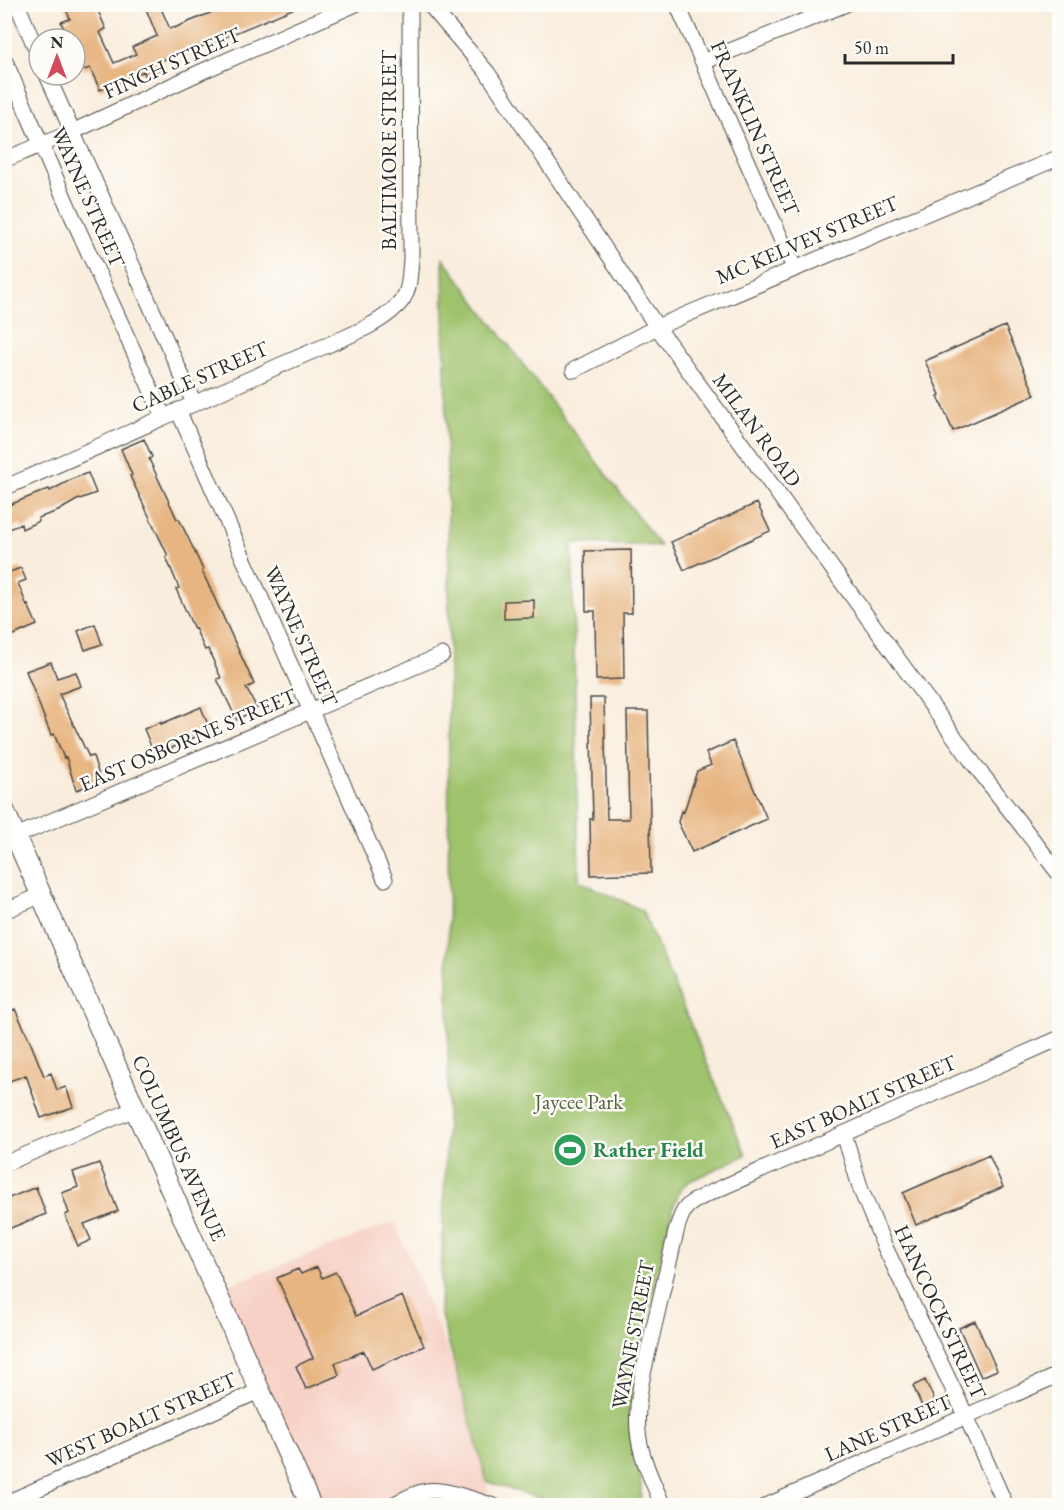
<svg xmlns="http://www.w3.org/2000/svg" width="1064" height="1510" viewBox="0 0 1064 1510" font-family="'EB Garamond',serif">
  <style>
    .built { fill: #f7d1c6 }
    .green { fill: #9fc26c; stroke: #65764c; stroke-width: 1.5 }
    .building { fill: #e7b581 }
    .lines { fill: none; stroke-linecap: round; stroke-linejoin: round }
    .minor-casing { stroke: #4a4846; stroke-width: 17 }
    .major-casing { stroke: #4a4846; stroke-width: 22 }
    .minor { stroke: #fff; stroke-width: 15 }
    .major { stroke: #fff; stroke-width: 20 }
    .labels { text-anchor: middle; stroke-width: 5; stroke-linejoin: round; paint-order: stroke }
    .street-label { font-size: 21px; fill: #2b2b2b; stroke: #fdfcf7 }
    .park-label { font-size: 21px; fill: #546042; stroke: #fdfcf7 }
    .leisure-label { font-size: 21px; font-weight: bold; fill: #27864d; stroke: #fdfcf7; text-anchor: start }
  </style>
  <rect width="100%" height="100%" fill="#fdfcf7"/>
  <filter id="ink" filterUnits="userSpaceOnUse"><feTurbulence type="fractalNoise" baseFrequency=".0167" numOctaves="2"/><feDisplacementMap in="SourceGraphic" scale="12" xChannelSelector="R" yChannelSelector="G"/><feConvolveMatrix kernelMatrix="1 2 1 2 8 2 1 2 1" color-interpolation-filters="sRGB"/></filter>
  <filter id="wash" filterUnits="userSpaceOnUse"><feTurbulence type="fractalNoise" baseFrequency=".008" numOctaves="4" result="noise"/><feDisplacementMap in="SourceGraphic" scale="24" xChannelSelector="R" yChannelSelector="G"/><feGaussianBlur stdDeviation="1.35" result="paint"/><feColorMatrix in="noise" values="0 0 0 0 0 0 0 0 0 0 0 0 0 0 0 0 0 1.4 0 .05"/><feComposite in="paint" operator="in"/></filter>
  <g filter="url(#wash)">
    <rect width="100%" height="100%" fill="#f9eddd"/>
    <path class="built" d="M 395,1222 L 458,1377 L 492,1505 L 304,1505 L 215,1290 Z"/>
    <path class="green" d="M 443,258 L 660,546 L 572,543 L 579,881 L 642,910 L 746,1155 L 690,1181 L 680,1189 L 674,1205 L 664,1242 L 629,1413 L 633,1448 L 640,1475 L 641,1488 L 640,1505 L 561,1505 L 487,1482 L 440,1312 L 448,1088 L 449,580 Z"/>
    <g id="blocks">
      <path class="building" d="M 64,4 L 95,4 L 106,29 L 100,32 L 114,63 L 136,54 L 132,47 L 157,36 L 144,4 L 159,4 L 170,29 L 173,27 L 174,28 L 215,11 L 212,4 L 302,5 L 199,48 L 198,46 L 158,62 L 161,68 L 145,75 L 144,71 L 100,90 L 90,68 L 84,70 L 75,48 L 75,39 L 68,39 L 61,22 L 70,19 Z
        M 1005,326 L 1035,395 L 953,431 L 938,396 L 940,395 L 925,361 Z
        M 144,439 L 152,457 L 149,459 L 177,519 L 179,519 L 194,550 L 203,570 L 202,571 L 254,684 L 246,688 L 257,708 L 237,720 L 217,679 L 221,678 L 208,649 L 205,650 L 195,628 L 194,629 L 176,589 L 179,588 L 166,557 L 168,556 L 130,476 L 132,475 L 121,449 Z
        M 88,473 L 96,493 L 77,500 L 58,511 L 38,518 L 39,521 L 22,529 L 21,524 L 4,531 L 4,507 L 49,489 L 50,491 L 74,478 Z
        M 757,503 L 770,531 L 684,570 L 671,542 Z
        M 631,550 L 632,613 L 623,613 L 624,679 L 596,680 L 595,611 L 586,611 L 585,551 Z
        M 21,568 L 26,580 L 18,583 L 27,606 L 28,605 L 37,625 L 4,639 L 4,574 Z
        M 534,600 L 534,618 L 504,619 L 504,601 Z
        M 95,624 L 102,644 L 85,650 L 78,631 Z
        M 51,662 L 57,678 L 76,672 L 81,686 L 59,694 L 89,757 L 93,756 L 101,782 L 76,790 L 66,757 L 64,758 L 54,734 L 51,735 L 26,671 Z
        M 590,698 L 604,698 L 607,819 L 629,819 L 627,711 L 648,711 L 651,873 L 591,875 L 590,819 L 593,819 Z
        M 201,707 L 210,730 L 155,756 L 144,729 L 161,722 L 161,724 Z
        M 733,741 L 767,819 L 692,852 L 678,822 L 681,811 L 684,812 L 697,771 L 711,765 L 706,753 Z
        M 15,1009 L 29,1039 L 44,1076 L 51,1073 L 57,1090 L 66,1087 L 73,1107 L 41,1118 L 26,1075 L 4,1083 L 4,1051 L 10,1048 L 4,1037 L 4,1014 Z
        M 989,1155 L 1003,1187 L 916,1225 L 903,1193 Z
        M 99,1163 L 118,1211 L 84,1224 L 91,1240 L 78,1246 L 65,1215 L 69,1213 L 62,1193 L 78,1187 L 73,1172 Z
        M 36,1187 L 46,1214 L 8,1229 L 4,1220 L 4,1200 Z
        M 317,1267 L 322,1278 L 336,1272 L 356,1316 L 402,1296 L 424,1346 L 372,1369 L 364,1351 L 335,1363 L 339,1375 L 306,1389 L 296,1366 L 313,1358 L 277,1278 L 298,1269 L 301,1274 Z
        M 975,1321 L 997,1370 L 981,1377 L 959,1328 Z
        M 925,1380 L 935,1401 L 922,1406 L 913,1386 Z"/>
    </g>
  </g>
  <g filter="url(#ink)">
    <use href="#blocks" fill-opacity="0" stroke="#4a4846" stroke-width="1.5"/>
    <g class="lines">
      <g class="minor-casing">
        <path id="minor" d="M 17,4 L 39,56
          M 429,4 L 487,72 L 657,327 L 974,764 L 1060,875
          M 677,4 L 794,268
          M 4,59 L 73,218 L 163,416
          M 703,62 L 846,4
          M 47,75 L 194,403
          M 4,160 L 72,132 L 203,71 L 356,4
          M 574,370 L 657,327 L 1060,157
          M 178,410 L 385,879
          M 4,488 C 90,451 174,412 259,375 C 282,364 306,354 330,344 C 353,334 379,324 397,306 C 411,293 409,277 411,260 L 410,4
          M 16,836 L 442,655
          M 4,911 L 42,895
          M 844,1134 L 861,1190 L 884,1245 L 966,1416 L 1006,1506
          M 4,1164 L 135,1109
          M 4,1504 L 261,1390
          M 391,1506 C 402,1500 415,1493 427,1491 C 445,1488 477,1501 494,1506
          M 663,1506 C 653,1482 640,1457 638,1431 C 635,1399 645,1366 652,1335 C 660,1301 668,1266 676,1232 C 683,1205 687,1204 712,1192 L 1060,1038
          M 766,1506 L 1060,1374"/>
      </g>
      <g class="major-casing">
        <path id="major" d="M 4,810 L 135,1109 L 311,1506"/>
      </g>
      <use href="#minor" class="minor"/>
      <use href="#major" class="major"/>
    </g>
  </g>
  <defs>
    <g id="stadium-disc" transform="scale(1.725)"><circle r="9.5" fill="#2e9e5b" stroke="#fdfcf7"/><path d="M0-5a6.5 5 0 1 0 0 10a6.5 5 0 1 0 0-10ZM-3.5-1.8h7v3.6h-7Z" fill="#fff"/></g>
  </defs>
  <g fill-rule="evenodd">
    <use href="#stadium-disc" x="570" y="1150"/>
  </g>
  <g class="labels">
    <g class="street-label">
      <text transform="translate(172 63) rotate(-24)" y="7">FINCH STREET</text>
      <text transform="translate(755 128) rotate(66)" y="7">FRANKLIN STREET</text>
      <text transform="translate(389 150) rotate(-90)" y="7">BALTIMORE STREET</text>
      <text transform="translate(88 197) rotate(66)" y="7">WAYNE STREET</text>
      <text transform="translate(807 240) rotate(-23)" y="7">MC KELVEY STREET</text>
      <text transform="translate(200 377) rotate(-24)" y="7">CABLE STREET</text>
      <text transform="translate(757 430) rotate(54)" y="7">MILAN ROAD</text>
      <text transform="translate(301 636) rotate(66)" y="7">WAYNE STREET</text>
      <text transform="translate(188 740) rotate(-23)" y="7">EAST OSBORNE STREET</text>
      <text transform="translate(863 1102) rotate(-24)" y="7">EAST BOALT STREET</text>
      <text transform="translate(179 1148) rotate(66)" y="7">COLUMBUS AVENUE</text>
      <text transform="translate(940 1312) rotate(65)" y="7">HANCOCK STREET</text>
      <text transform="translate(633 1335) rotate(-79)" y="7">WAYNE STREET</text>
      <text transform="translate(141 1420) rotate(-24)" y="7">WEST BOALT STREET</text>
      <text transform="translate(888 1428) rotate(-24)" y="7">LANE STREET</text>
    </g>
    <g class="park-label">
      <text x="579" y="1109">Jaycee Park</text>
    </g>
    <g class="leisure-label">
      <text x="593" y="1157">Rather Field</text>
    </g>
  </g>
  <rect width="1064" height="1510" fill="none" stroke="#fdfcf7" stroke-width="24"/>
  <g transform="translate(57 57)"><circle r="28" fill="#fdfcf7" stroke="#a9a8a5" stroke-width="1.5"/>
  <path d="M0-4.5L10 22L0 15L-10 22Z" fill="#d1495b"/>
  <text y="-9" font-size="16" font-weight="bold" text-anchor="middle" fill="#2b2b2b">N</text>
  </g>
  <path d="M845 54v9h108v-9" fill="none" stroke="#2b2b2b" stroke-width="3"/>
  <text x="854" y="54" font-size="18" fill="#2b2b2b" stroke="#fdfcf7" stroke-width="4.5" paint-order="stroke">50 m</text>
</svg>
